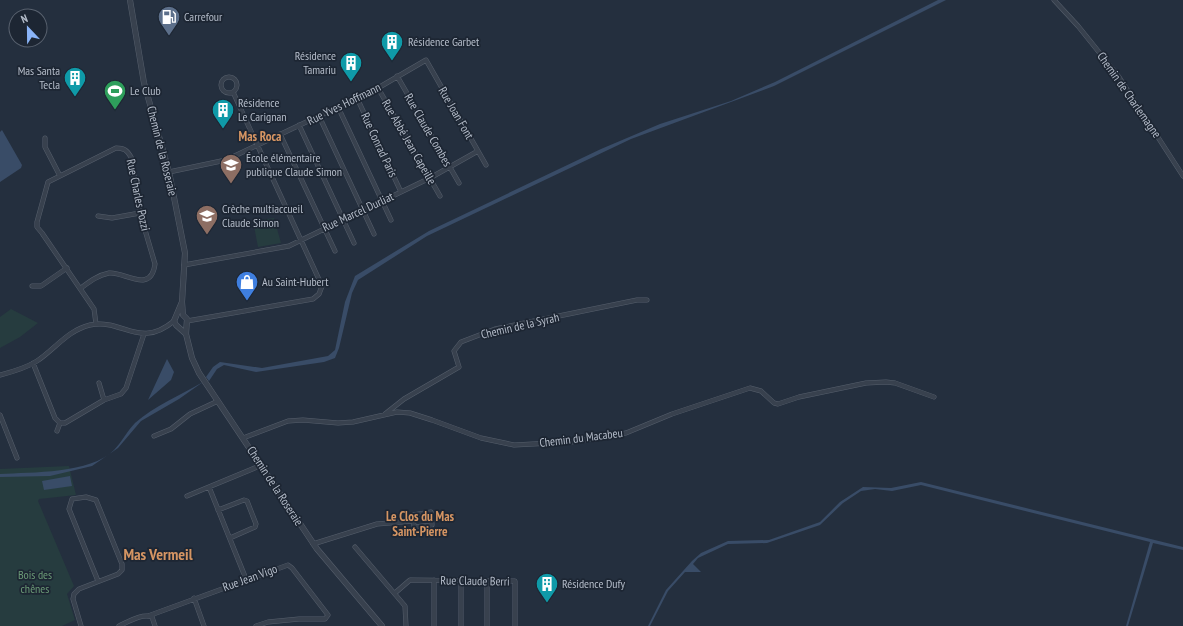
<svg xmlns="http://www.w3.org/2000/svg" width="1183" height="626" viewBox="0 0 1183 626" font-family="'PT Sans Narrow',sans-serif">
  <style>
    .green { fill: #263c3f }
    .water { fill: #394c67 }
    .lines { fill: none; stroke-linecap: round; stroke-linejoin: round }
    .minor-casing { stroke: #565f6c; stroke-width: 5 }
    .tertiary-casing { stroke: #565f6c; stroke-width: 6 }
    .minor { stroke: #38414e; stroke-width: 4 }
    .tertiary { stroke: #38414e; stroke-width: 5 }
    .labels { text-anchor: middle; stroke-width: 3.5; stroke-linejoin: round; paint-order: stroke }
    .poi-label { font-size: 12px; fill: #b4bcc9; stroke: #1d2633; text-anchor: start }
    .street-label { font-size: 12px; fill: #b4bcc9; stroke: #1d2633 }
    .park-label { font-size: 12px; fill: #6b9a76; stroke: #1d2633 }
    .neighbourhood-label { font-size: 13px; font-weight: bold; fill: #d59563; stroke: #1d2633 }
    .district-label { font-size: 16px; font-weight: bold; fill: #d59563; stroke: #1d2633 }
  </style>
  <rect width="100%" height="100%" fill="#242f3e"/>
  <path class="green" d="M 274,218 L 281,243 L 258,247 L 253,221 Z
    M 11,309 L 38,323 L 20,337 L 0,348 L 0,317 Z
    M 69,466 L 76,495 L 39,499 L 38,501 L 74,586 L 67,594 L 75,620 L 62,626 L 0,626 L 0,469 Z"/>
  <path class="water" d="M 938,0 L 946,0 L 774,86 L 631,139 L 427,236 L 358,280 L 352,293 L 339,348 L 335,358 L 324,362 L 256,372 L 224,365 L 217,369 L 209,381 L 206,377 L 213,367 L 220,362 L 262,368 L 328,356 L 335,350 L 345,302 L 355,276 L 429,231 L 601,149 L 660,124 L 731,101 L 775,82 Z
    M 2,130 L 22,165 L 21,168 L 0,182 L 0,132 Z
    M 167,359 L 174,372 L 171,380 L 148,400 Z
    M 203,382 L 179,399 L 141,421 L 118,448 L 92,466 L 50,476 L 0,477 L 0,474 C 32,472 90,474 114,450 C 122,442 127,431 135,423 C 154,406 181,395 203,382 Z
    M 70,476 L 72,486 L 44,490 L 42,481 Z
    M 921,482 L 1183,547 L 1183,550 L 1153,543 L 1128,626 L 1126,626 L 1150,542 L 921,485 L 892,491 L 875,489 L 861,491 L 843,503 L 820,525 L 767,543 L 728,544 L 698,558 L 693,564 L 701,572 L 685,572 L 668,591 L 650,626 L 648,626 L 666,590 L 692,561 L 701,553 L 728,541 L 769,540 L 820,522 L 840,502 L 863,487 L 891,488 Z"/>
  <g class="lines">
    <g class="minor-casing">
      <path id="minor" d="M 1054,0 L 1078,26 L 1119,77 L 1183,176
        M 397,76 L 459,183
        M221 85a8 8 0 1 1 16 0a8 8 0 1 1-16 0Z
        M 378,88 L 440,196
        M 357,98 L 401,192
        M 338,107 L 391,220
        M 319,116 L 374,234
        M 299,125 L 354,243
        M 280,134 L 335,251
        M 45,138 L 45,147 L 60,176
        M 169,172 L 226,160 L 378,88 L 426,60 L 486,165
        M 98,216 L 112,218 L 140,213
        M 184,265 L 289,246 L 430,178 L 478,151
        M 32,286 L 41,286 L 67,268
        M 81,288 C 89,282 98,275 109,273 C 124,271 151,295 155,264 L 140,213 L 131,157 C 127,150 124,148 116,148 L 48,182 L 37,222 L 37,227 L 42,233 L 94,309 L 96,324
        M 187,321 L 313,299 L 319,294 L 322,286 L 233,92
        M 33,363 L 55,418 L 60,423 L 65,423 L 104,400 L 121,394 L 126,388 L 144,334
        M 0,375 C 12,372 26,368 37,361 C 55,349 68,330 90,325 C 123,318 139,350 174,321
        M 99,383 L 104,400
        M 385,414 L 404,399 L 459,367 L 454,351 L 461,342 L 495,329 L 637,300 L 647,300
        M 0,415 L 17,458
        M 57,431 L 60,423
        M 154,436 L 171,429 L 190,414 L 218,401
        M 243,438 L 288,421 L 303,420 L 338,423 L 353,422 L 397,412 L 410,413 L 432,420 L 481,438 L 514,445 L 571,442 L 626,433 L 672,414 L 750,388 L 761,391 L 774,403 L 778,404 L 799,397 L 866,383 L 886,382 L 895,383 L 934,397
        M 209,487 L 246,579
        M 187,496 L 262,465
        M 218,510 L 244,500 L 247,501 L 256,524 L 255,527 L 230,538
        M 431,512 L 432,525 L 414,527 L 413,515 Z
        M 313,544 L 377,524 L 414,521
        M 355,547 L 405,606 L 406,626
        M 395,593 L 410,580 L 515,581 L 515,626
        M 194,598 L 204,626
        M 148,616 L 288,565 L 292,568 L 328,615 L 325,619 L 299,619 L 268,622 L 256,626
        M 81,626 L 73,599 L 74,594 L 79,589 L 118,574 L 122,570 L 122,564 L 96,500 L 86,497 L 72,499 L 69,509 L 98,581
        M 119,626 C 128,622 142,613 152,617 L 155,626
        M 434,626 L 434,580
        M 461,626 L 461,580
        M 487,626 L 487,581"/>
    </g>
    <g class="tertiary-casing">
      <path id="tertiary" d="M 130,0 L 144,83 L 169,172 L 185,253 L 182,302 L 174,321 L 176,325 L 186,334
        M 182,302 L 183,315 L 187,319 L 186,334 L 192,358 L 199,373 L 317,549 L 382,626"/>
    </g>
    <use href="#minor" class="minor"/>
    <use href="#tertiary" class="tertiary"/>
  </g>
  <defs>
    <g id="fuel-pin" transform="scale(1.15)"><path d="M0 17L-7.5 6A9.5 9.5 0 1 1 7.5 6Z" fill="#5c6f8a" stroke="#1d2633"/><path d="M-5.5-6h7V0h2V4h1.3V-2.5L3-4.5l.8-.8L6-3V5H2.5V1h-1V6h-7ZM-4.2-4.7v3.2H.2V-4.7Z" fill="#fff"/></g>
    <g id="building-pin" transform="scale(1.15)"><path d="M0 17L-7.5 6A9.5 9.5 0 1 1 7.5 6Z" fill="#0f9aa8" stroke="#1d2633"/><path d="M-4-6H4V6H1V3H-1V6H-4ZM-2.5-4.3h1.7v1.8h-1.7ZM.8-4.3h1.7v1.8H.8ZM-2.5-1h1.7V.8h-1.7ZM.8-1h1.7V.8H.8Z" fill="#fff"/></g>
    <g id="stadium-pin" transform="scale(1.15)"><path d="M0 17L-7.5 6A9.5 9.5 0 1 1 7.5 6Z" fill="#2e9e5b" stroke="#1d2633"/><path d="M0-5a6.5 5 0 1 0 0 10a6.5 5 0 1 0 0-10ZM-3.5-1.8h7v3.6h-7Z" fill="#fff"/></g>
    <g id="school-pin" transform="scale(1.15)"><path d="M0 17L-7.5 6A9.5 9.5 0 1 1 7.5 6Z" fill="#8d6e63" stroke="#1d2633"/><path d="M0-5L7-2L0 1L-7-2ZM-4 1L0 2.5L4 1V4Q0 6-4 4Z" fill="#fff"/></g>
    <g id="shop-pin" transform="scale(1.15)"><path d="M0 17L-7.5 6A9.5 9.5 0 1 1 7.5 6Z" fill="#3f7fe0" stroke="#1d2633"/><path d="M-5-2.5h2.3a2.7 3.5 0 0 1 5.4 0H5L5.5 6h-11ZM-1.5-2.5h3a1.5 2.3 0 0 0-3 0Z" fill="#fff"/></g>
  </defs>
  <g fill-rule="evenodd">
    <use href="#fuel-pin" x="169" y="17"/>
    <use href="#building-pin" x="392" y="42"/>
    <use href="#building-pin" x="351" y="63"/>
    <use href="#building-pin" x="75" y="78"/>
    <use href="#stadium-pin" x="115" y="91"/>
    <use href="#building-pin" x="223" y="110"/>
    <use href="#school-pin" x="231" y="165"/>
    <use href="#school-pin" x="207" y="216"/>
    <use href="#shop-pin" x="247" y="282"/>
    <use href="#building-pin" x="547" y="584"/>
  </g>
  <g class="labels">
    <g class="poi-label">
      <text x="184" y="21">Carrefour</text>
      <text x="408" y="46">Résidence Garbet</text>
      <text x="336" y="60" text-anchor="end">Résidence<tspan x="336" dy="14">Tamariu</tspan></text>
      <text x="60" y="75" text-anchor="end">Mas Santa<tspan x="60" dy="14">Tecla</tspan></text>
      <text x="130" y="95">Le Club</text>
      <text x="238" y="107">Résidence<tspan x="238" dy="14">Le Carignan</tspan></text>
      <text x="246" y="162">École élémentaire<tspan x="246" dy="14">publique Claude Simon</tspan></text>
      <text x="222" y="213">Crèche multiaccueil<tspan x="222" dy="14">Claude Simon</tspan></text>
      <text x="262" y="286">Au Saint-Hubert</text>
      <text x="562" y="588">Résidence Dufy</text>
    </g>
    <g class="street-label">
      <text transform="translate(1129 95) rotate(55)" y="4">Chemin de Charlemagne</text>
      <text transform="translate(344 104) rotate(-26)" y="4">Rue Yves Hoffmann</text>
      <text transform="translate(456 113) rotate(60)" y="4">Rue Joan Font</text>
      <text transform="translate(428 130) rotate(60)" y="4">Rue Claude Combes</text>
      <text transform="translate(409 142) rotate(60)" y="4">Rue Abbé Jean Capeille</text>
      <text transform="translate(379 145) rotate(65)" y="4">Rue Conrad Paris</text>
      <text transform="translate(162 151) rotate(76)" y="4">Chemin de la Roseraie</text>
      <text transform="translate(138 195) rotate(78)" y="4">Rue Charles Pozzi</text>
      <text transform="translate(358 212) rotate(-25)" y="4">Rue Marcel Durliat</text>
      <text transform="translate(520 326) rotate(-13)" y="4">Chemin de la Syrah</text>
      <text transform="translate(581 438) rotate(-7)" y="4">Chemin du Macabeu</text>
      <text transform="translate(275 486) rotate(57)" y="4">Chemin de la Roseraie</text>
      <text transform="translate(250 578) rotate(-20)" y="4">Rue Jean Vigo</text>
      <text transform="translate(475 581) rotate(1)" y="4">Rue Claude Berri</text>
    </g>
    <g class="park-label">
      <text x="35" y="579">Bois des<tspan x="35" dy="14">chênes</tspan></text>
    </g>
    <g class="neighbourhood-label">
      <text x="260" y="141">Mas Roca</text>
      <text x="420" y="521">Le Clos du Mas<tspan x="420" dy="15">Saint-Pierre</tspan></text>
    </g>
    <g class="district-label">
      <text x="158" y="560">Mas Vermeil</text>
    </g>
  </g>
  <g transform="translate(28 28) rotate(338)"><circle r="19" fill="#1d2633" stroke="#59626f"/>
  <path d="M0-3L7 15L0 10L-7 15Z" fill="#8ab4f8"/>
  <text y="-6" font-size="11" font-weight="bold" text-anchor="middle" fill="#b4bcc9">N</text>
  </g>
</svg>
